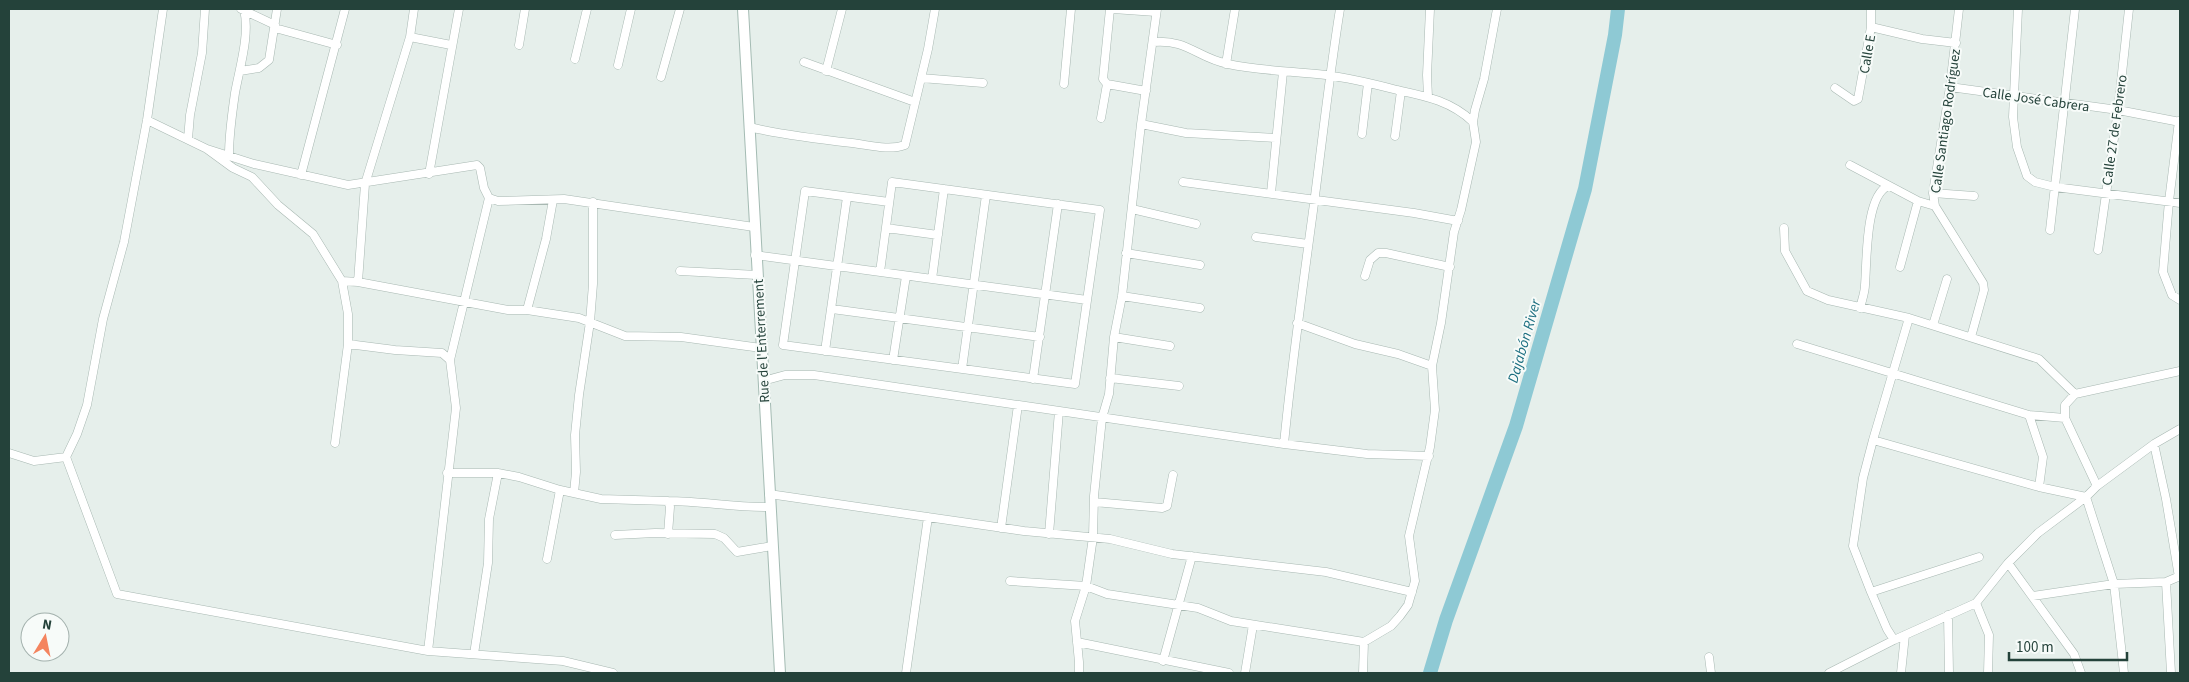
<svg xmlns="http://www.w3.org/2000/svg" width="2189" height="682" viewBox="0 0 2189 682" font-family="'Source Sans 3',sans-serif">
  <style>
    .lines { fill: none; stroke-linecap: round; stroke-linejoin: round }
    .river { stroke: #8ec9d4; stroke-width: 14 }
    .street-casing { stroke: #a8b8b2; stroke-width: 9 }
    .secondary-casing { stroke: #a4bbb3; stroke-width: 12 }
    .street { stroke: #fff; stroke-width: 8 }
    .secondary { stroke: #fff; stroke-width: 10 }
    .labels { text-anchor: middle; stroke-width: 4; stroke-linejoin: round; paint-order: stroke }
    .street-label { font-size: 14px; fill: #24423a; stroke: #f7fbf9 }
    .water-label { font-size: 15px; font-style: italic; fill: #1c6f80; stroke: #f7fbf9 }
  </style>
  <rect width="100%" height="100%" fill="#e6efeb"/>
  <g class="lines">
    <path class="river" d="M 1430,673 L 1446,620 L 1516,426 L 1585,189 L 1615,35 L 1618,9"/>
    <g class="street-casing">
      <path id="street" d="M 163,9 L 147,120 L 124,242 L 103,319 L 87,405 L 77,434 L 66,457 L 117,594 L 428,651 L 563,661 L 613,673
        M 241,9 L 275,25
        M 1110,9 L 1103,79 L 1107,84 L 1146,91
        M 1113,9 L 1156,12
        M 1959,9 L 1950,87 L 1933,193 L 1935,206 L 1983,283 L 1984,290 L 1971,337
        M 2018,9 L 2013,117 L 2017,147 L 2027,176 L 2035,182 L 2055,187 L 2180,203
        M 1871,27 L 1922,39 L 1956,43
        M 275,28 L 337,45
        M 410,37 L 451,45
        M 1153,42 C 1188,39 1197,58 1228,64 C 1261,71 1293,71 1326,75 C 1350,78 1374,84 1397,90 C 1425,96 1451,101 1473,122
        M 519,45 L 525,9
        M 575,59 L 587,9
        M 804,62 L 915,102
        M 1226,64 L 1235,9
        M 618,65 L 631,9
        M 240,71 L 259,68 L 269,60 L 277,9
        M 826,71 L 842,9
        M 661,77 L 680,9
        M 921,78 L 983,83
        M 1064,84 L 1071,9
        M 1950,87 L 2118,110 L 2180,122
        M 1835,88 L 1854,101 L 1858,99 L 1871,27 L 1871,9
        M 1428,97 L 1427,75 L 1430,9
        M 1101,118 L 1107,84
        M 147,120 L 207,149 L 233,168 L 252,177 L 278,205 L 313,234 L 342,281 L 348,314 L 348,344 L 335,443
        M 2179,121 L 2169,201 L 2163,272 L 2172,295 L 2180,300
        M 1141,124 L 1186,133 L 1276,138
        M 749,127 C 783,135 817,139 852,143 C 869,145 889,151 905,145 L 928,49 L 935,9
        M 1362,134 L 1368,83
        M 1395,136 L 1401,91
        M 188,139 L 190,115 L 202,53 L 205,9
        M 207,149 L 254,164 L 348,185 L 477,165 L 480,168 L 484,188 L 489,198 L 498,201 L 564,199 L 754,227
        M 229,155 C 229,134 232,114 235,93 C 240,66 250,35 244,9
        M 1850,165 L 1918,201 L 1935,206
        M 429,174 L 459,9
        M 301,175 L 345,9
        M 1183,182 L 1414,213 L 1458,221
        M 1271,193 L 1283,72
        M 1933,193 L 1974,196
        M 1132,209 L 1196,224
        M 886,228 L 938,235
        M 1784,228 L 1785,251 L 1807,291 L 1828,300 L 1909,318 L 2039,359 L 2075,394
        M 2050,230 L 2075,9
        M 1256,237 L 1308,244
        M 2098,250 L 2118,110 L 2129,9
        M 1126,253 L 1200,265
        M 755,255 L 1087,300
        M 1900,267 L 1918,201
        M 680,271 L 757,275
        M 880,272 L 892,182 L 1100,210 L 1075,384 L 783,345 L 805,191 L 889,202
        M 1365,276 L 1370,260 L 1378,253 L 1386,253 L 1450,267
        M 932,279 L 944,189
        M 342,281 L 358,282 L 508,310 L 527,310 L 579,318 L 625,336 L 681,337 L 761,348
        M 358,282 L 365,184 L 410,37 L 414,9
        M 1122,296 L 1200,308
        M 1860,308 C 1862,300 1865,292 1865,285 C 1867,262 1865,196 1888,186
        M 832,309 L 1040,337
        M 527,310 L 546,239 L 553,200
        M 1297,323 L 1355,344 L 1398,354 L 1432,366
        M 1933,325 L 1947,279
        M 1114,337 L 1170,346
        M 348,344 L 395,350 L 442,353 L 450,360 L 456,408 L 428,651
        M 1797,344 L 2029,415 L 2065,418
        M 825,351 L 847,197
        M 450,360 L 489,198
        M 893,360 L 906,276
        M 962,369 L 986,195
        M 1110,378 L 1179,386
        M 1033,379 L 1058,204
        M 763,381 L 785,375 L 814,375 L 1284,444 L 1367,454 L 1429,456
        M 2029,415 L 2043,457 L 2039,487
        M 1873,440 L 2039,487 L 2086,497
        M 1284,444 C 1292,361 1304,279 1315,196 C 1323,134 1330,71 1340,9
        M 2154,444 L 2166,499 L 2179,577
        M 9,453 L 34,461 L 66,457
        M 447,473 L 498,473 L 519,477 L 560,490 L 601,499 L 668,501 L 670,507 L 668,534
        M 2097,486 L 2065,418 L 2065,405 L 2075,394 L 2180,371
        M 574,493 L 576,472 L 575,435 L 579,395 L 590,322 L 593,284 L 593,202
        M 769,494 L 1024,531 L 1110,539 L 1172,554 L 1326,572 L 1412,592
        M 2086,497 L 2114,584 L 2124,673
        M 668,501 C 702,501 736,508 770,507
        M 1094,502 L 1162,508 L 1167,506 L 1173,475
        M 1001,528 L 1018,405
        M 1049,534 L 1059,411
        M 615,535 L 655,533 L 715,534 L 724,538 L 737,552 L 772,546
        M 547,559 L 560,490
        M 2008,563 L 2074,654 L 2081,673
        M 1010,581 L 1086,586 L 1107,594 L 1198,608 L 1231,621 L 1364,642
        M 2166,582 L 2171,673
        M 1871,592 L 1979,557
        M 2033,596 L 2114,584 L 2166,582 L 2180,576
        M 1948,615 L 1949,673
        M 1894,640 L 1887,629 L 1871,592 L 1853,546 L 1863,478 L 1873,440 L 1909,318
        M 1077,642 L 1229,673
        M 474,654 L 488,563 L 489,519 L 498,473
        M 1709,657 L 1711,673
        M 1163,661 L 1192,556
        M 906,673 L 928,517
        M 1079,673 L 1079,662 L 1075,621 L 1086,586 L 1093,537 L 1094,496 L 1102,418 L 1109,394 L 1114,337 L 1122,296 L 1141,124 L 1157,9
        M 1245,673 L 1253,625
        M 1363,673 L 1364,642 L 1391,626 L 1400,616 L 1408,605 L 1415,581 L 1409,536 L 1430,447 L 1435,410 L 1432,366 L 1441,323 L 1454,232 L 1461,210 L 1476,142 L 1473,122 L 1475,110 L 1484,79 L 1497,9
        M 1829,673 L 1894,640 L 1976,603
        M 1901,673 L 1905,635
        M 1988,673 L 1989,635 L 1976,603 L 2008,563 L 2038,533 L 2086,497 L 2097,486 L 2154,444 L 2180,429"/>
    </g>
    <g class="secondary-casing">
      <path id="secondary" d="M 743,9 L 780,673"/>
    </g>
    <use href="#street" class="street"/>
    <use href="#secondary" class="secondary"/>
  </g>
  <g class="labels">
    <g class="street-label">
      <text transform="translate(1867 54) rotate(-80)" y="5">Calle E</text>
      <text transform="translate(2036 99) rotate(8)" y="5">Calle José Cabrera</text>
      <text transform="translate(1945 121) rotate(-82)" y="5">Calle Santiago Rodríguez</text>
      <text transform="translate(2114 130) rotate(-82)" y="5">Calle 27 de Febrero</text>
      <text transform="translate(761 341) rotate(-93)" y="5">Rue de l'Enterrement</text>
    </g>
    <g class="water-label">
      <text transform="translate(1524 341) rotate(-74)" y="5">Dajabón River</text>
    </g>
  </g>
  <rect width="2189" height="682" fill="none" stroke="#24423a" stroke-width="20"/>
  <g transform="translate(45 637) rotate(10)"><circle r="24" fill="#f7fbf9" stroke="#a3b1ad"/>
  <path d="M0-4L9 19L0 12L-9 19Z" fill="#f4845f"/>
  <text y="-8" font-size="14" font-weight="bold" text-anchor="middle" fill="#24423a">N</text>
  </g>
  <path d="M2009 652v8h118v-8" fill="none" stroke="#24423a" stroke-width="2.5"/>
  <text x="2016" y="652" font-size="15" fill="#24423a" stroke="#f7fbf9" stroke-width="4" paint-order="stroke">100 m</text>
</svg>
